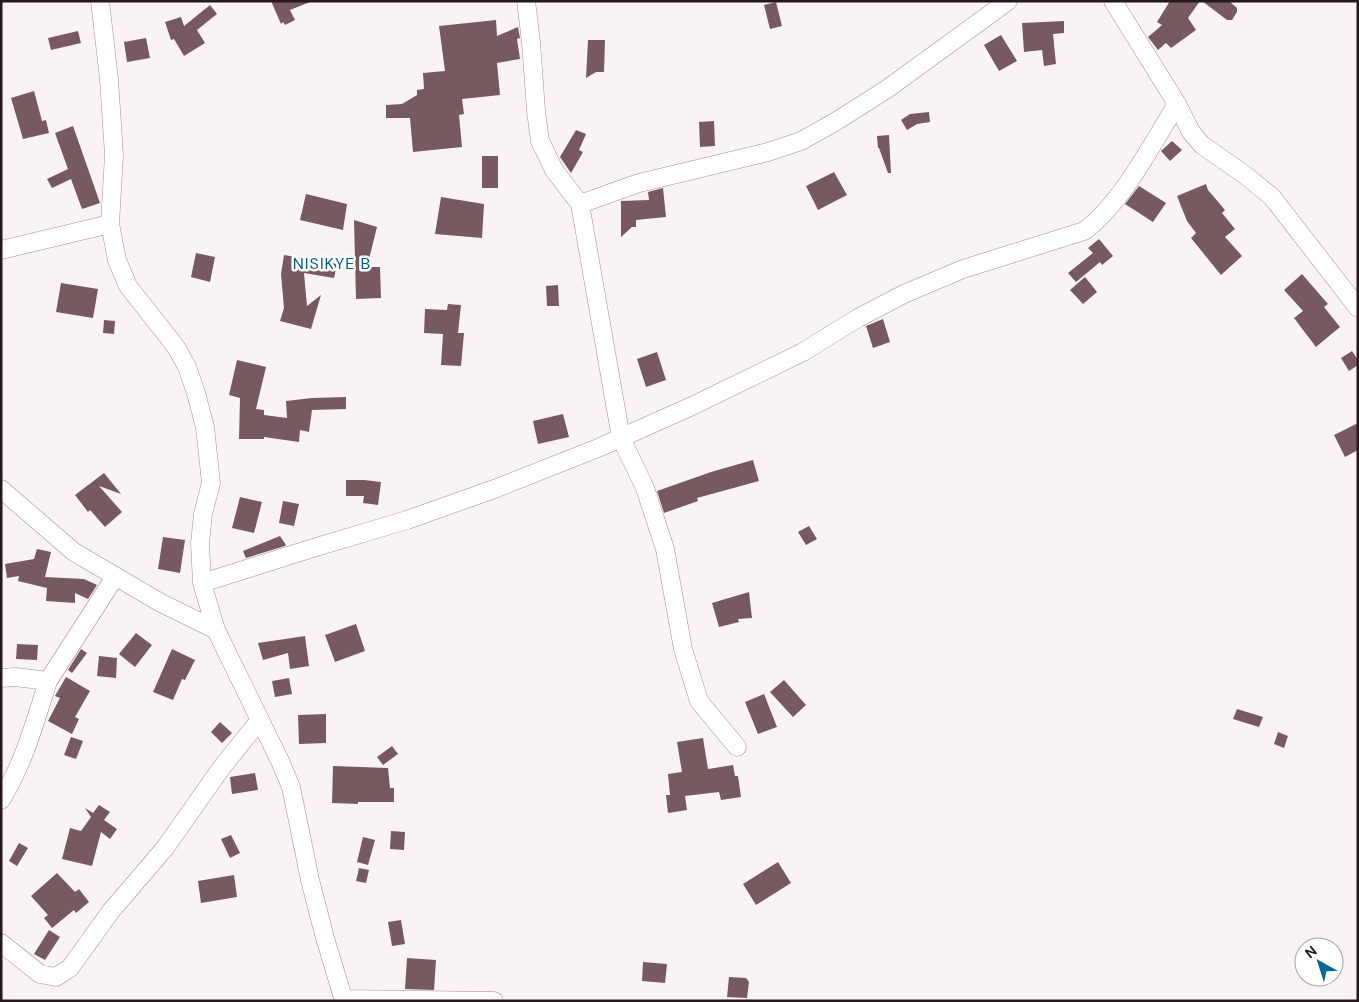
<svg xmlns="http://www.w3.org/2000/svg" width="1359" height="1002" viewBox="0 0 1359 1002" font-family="'DM Sans',sans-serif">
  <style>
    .building { fill: #765a60 }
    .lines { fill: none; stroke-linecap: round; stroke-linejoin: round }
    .minor-casing { stroke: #a98a90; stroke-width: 19 }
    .minor { stroke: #fff; stroke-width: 18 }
    .labels { text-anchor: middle; stroke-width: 5; stroke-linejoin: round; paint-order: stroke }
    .neighbourhood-label { font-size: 16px; letter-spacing: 1px; fill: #005b85; stroke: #fff }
  </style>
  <rect width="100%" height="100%" fill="#faf3f5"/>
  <path class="building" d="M 271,1 L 310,1 L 310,2 L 290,10 L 295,20 L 285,25 L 283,22 L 281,24 Z
    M 1170,1 L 1200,1 L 1188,18 L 1196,30 L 1171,48 L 1166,43 L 1158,50 L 1148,37 L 1162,25 L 1157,22 Z
    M 1202,1 L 1229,1 L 1237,8 L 1237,12 L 1232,20 L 1227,20 Z
    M 776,2 L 782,26 L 770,29 L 764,5 Z
    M 210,5 L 217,14 L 197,30 L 205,43 L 184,56 L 174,39 L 171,40 L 165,22 L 181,17 L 184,26 Z
    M 496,20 L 497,36 L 518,27 L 520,38 L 517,39 L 520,59 L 497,63 L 500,95 L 462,99 L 464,114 L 459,115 L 462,147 L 413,152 L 410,118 L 386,118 L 386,105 L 402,104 L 417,95 L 417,90 L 424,89 L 423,73 L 445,71 L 439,26 Z
    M 1064,21 L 1064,33 L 1053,34 L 1056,64 L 1044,66 L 1042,50 L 1024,52 L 1022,23 Z
    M 78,31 L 81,43 L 51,50 L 48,38 Z
    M 1001,35 L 1017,61 L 999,71 L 984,45 Z
    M 146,38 L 150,58 L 127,62 L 124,42 Z
    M 588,40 L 605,40 L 604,72 L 596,72 L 586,78 Z
    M 34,91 L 42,121 L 46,120 L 49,133 L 23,139 L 11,98 Z
    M 929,112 L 930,122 L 917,124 L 907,130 L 901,120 L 910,114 Z
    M 714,121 L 715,146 L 700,147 L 699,122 Z
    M 73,126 L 100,203 L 82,209 L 71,179 L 52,188 L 47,179 L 68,169 L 55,133 Z
    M 576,130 L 586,134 L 579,150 L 583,152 L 571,173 L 560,157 Z
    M 889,135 L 891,173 L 888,173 L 879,148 L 878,148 L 877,136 Z
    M 1172,141 L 1182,150 L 1170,161 L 1161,151 Z
    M 482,156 L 498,156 L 498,188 L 482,188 Z
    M 834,172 L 847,195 L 818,210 L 806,186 Z
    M 1206,184 L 1208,190 L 1225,210 L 1222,213 L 1235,229 L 1225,237 L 1242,256 L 1221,275 L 1191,238 L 1196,233 L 1187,221 L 1177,196 Z
    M 1139,186 L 1166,203 L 1153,222 L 1125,204 Z
    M 663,188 L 666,217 L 636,220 L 636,227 L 632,227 L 621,237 L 621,201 L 649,200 L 648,192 Z
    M 306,194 L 347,204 L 343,230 L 300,220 Z
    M 441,197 L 484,204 L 482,238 L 435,234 Z
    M 354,220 L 377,227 L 367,267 L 380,267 L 381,298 L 356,299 Z
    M 1099,239 L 1113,256 L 1102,265 L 1100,262 L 1076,282 L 1068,273 L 1093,253 L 1088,248 Z
    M 196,253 L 215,257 L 210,282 L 191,277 Z
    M 284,255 L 337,264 L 334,278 L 304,273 L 307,306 L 321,295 L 311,329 L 280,321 L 284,308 L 281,274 Z
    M 1302,274 L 1328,304 L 1324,307 L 1340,327 L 1316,347 L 1294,318 L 1303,311 L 1284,290 Z
    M 1085,277 L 1097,292 L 1083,304 L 1070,290 Z
    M 61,283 L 98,289 L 93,318 L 56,312 Z
    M 558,285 L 559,306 L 547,306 L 546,286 Z
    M 448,304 L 461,305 L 458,333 L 464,333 L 461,366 L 441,365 L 443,334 L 424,333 L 425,309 L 447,310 Z
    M 883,319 L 890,342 L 873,348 L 866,326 Z
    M 104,320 L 115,321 L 114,334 L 103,333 Z
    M 1352,351 L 1358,360 L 1358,365 L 1349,371 L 1341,358 Z
    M 657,352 L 666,380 L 646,387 L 637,359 Z
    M 237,360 L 266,367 L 256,409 L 264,410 L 264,415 L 287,418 L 286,401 L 312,398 L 346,397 L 346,409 L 312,410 L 309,432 L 300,430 L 299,442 L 264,437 L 264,439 L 239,439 L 240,398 L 229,395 Z
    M 563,414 L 569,437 L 538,444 L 533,421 Z
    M 1358,423 L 1358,450 L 1345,457 L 1334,435 Z
    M 753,460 L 759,481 L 697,498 L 698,501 L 664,513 L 657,491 L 711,472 Z
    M 104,473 L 121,494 L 99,486 L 122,512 L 105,527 L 90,510 L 88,512 L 75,495 Z
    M 346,480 L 364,480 L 381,482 L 378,505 L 363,503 L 364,496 L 346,496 Z
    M 240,497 L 262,502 L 254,533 L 232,528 Z
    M 283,501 L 299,504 L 294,526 L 279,523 Z
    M 809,526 L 817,539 L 806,545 L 798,532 Z
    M 280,536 L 286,545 L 285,546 L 246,558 L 243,551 Z
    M 163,537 L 185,540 L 180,573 L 158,569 Z
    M 37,549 L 51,552 L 45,577 L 84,579 L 97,585 L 88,599 L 75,593 L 75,603 L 46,601 L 47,588 L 18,581 L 19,576 L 7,578 L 5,564 L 34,559 Z
    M 749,592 L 752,618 L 738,619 L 739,622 L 719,627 L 712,603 Z
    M 356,624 L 365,651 L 335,662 L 325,635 Z
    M 136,633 L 152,645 L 135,667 L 119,654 Z
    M 305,636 L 309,666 L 290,669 L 288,653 L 263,660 L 258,643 Z
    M 17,644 L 38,645 L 37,660 L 16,659 Z
    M 81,649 L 87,653 L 72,673 L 68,670 Z
    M 172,649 L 195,660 L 185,680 L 182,679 L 173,700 L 153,692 Z
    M 99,656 L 117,658 L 116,678 L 97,676 Z
    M 66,677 L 90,691 L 75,717 L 79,719 L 72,734 L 48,721 L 60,698 L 55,696 Z
    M 289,678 L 292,694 L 275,697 L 272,681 Z
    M 784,680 L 806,705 L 793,717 L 770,692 Z
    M 764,694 L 777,727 L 758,734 L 745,702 Z
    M 1237,709 L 1263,717 L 1259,727 L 1233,719 Z
    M 326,714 L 326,743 L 299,744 L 298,715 Z
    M 220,722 L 232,733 L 222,743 L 211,732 Z
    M 1278,732 L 1288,736 L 1284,748 L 1274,744 Z
    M 71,737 L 83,741 L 76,759 L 64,755 Z
    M 703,738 L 708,769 L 733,765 L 735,776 L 738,776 L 741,797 L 721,800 L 719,792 L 685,796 L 687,810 L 668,813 L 666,795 L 670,795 L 668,774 L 682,772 L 677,742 Z
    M 392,746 L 398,754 L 383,765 L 377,757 Z
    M 333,766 L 388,768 L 390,788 L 394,788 L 394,802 L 358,802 L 358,804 L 332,803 Z
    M 255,773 L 258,790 L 232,794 L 230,777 Z
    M 99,805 L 110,812 L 104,820 L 117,829 L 110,839 L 101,832 L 92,866 L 62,859 L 70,828 L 81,831 L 91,817 L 85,808 L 93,813 Z
    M 391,831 L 405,832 L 404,850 L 390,849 Z
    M 231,835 L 240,853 L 230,858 L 221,839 Z
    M 363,837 L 375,840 L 368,865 L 357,862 Z
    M 19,843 L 28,848 L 17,866 L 9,861 Z
    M 778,862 L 791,883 L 756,905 L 743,884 Z
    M 359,868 L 369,870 L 366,883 L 356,881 Z
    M 57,873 L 75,892 L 79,889 L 89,902 L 76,913 L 74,910 L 52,928 L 44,918 L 48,915 L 31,896 Z
    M 234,875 L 237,897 L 201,903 L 198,881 Z
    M 401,920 L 405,944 L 392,946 L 388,922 Z
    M 49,930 L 60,937 L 45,960 L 34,954 Z
    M 407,958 L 436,960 L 434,990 L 405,989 Z
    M 643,962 L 667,964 L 665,983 L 642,981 Z
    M 729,977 L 746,978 L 749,982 L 747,998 L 727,997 Z"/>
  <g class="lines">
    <g class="minor-casing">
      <path id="minor" d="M 100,1 L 109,79 L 114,155 L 110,224 L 117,260 L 128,286 L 176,347 L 187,367 L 196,393 L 205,427 L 211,483 L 203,514 L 200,543 L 202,583 L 216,630 L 280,761 L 291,787 L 310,880 L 325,938 L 344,1001
        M 526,1 L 531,42 L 536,111 L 540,141 L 554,170 L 580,204 L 639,183 L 768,152 L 801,141 L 835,122 L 887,89 L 1008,1
        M 1113,1 L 1177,104 L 1191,132 L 1202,145 L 1245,175 L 1272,197 L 1358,308
        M 580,204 L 621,438 L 645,488 L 665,549 L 683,649 L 699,701 L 737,747
        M 1,250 L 110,224
        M 1,489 L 74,552 L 161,603 L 216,630
        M 202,583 L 313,548 L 407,520 L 497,488 L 598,448 L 692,406 L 803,352 L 858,318 L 904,294 L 963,269 L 1084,231 C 1122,203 1152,144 1177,104
        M 1,678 L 15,677 L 48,681 L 115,577
        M 1,800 C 24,763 35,722 48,681
        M 1,943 L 40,974 L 56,977 L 70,968 L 111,911 L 165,848 L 222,767 L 260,720
        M 344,999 L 494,1001"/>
    </g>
    <use href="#minor" class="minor"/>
  </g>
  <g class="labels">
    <g class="neighbourhood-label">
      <text x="332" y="269">NISIKYE B</text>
    </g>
  </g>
  <rect width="1359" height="1002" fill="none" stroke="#25191c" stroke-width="5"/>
  <g transform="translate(1319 962) rotate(321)"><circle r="24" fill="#ffffff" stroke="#a8a3a4"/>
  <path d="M0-4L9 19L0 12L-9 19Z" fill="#066897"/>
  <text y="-8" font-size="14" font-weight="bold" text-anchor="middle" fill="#25191c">N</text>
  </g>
</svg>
